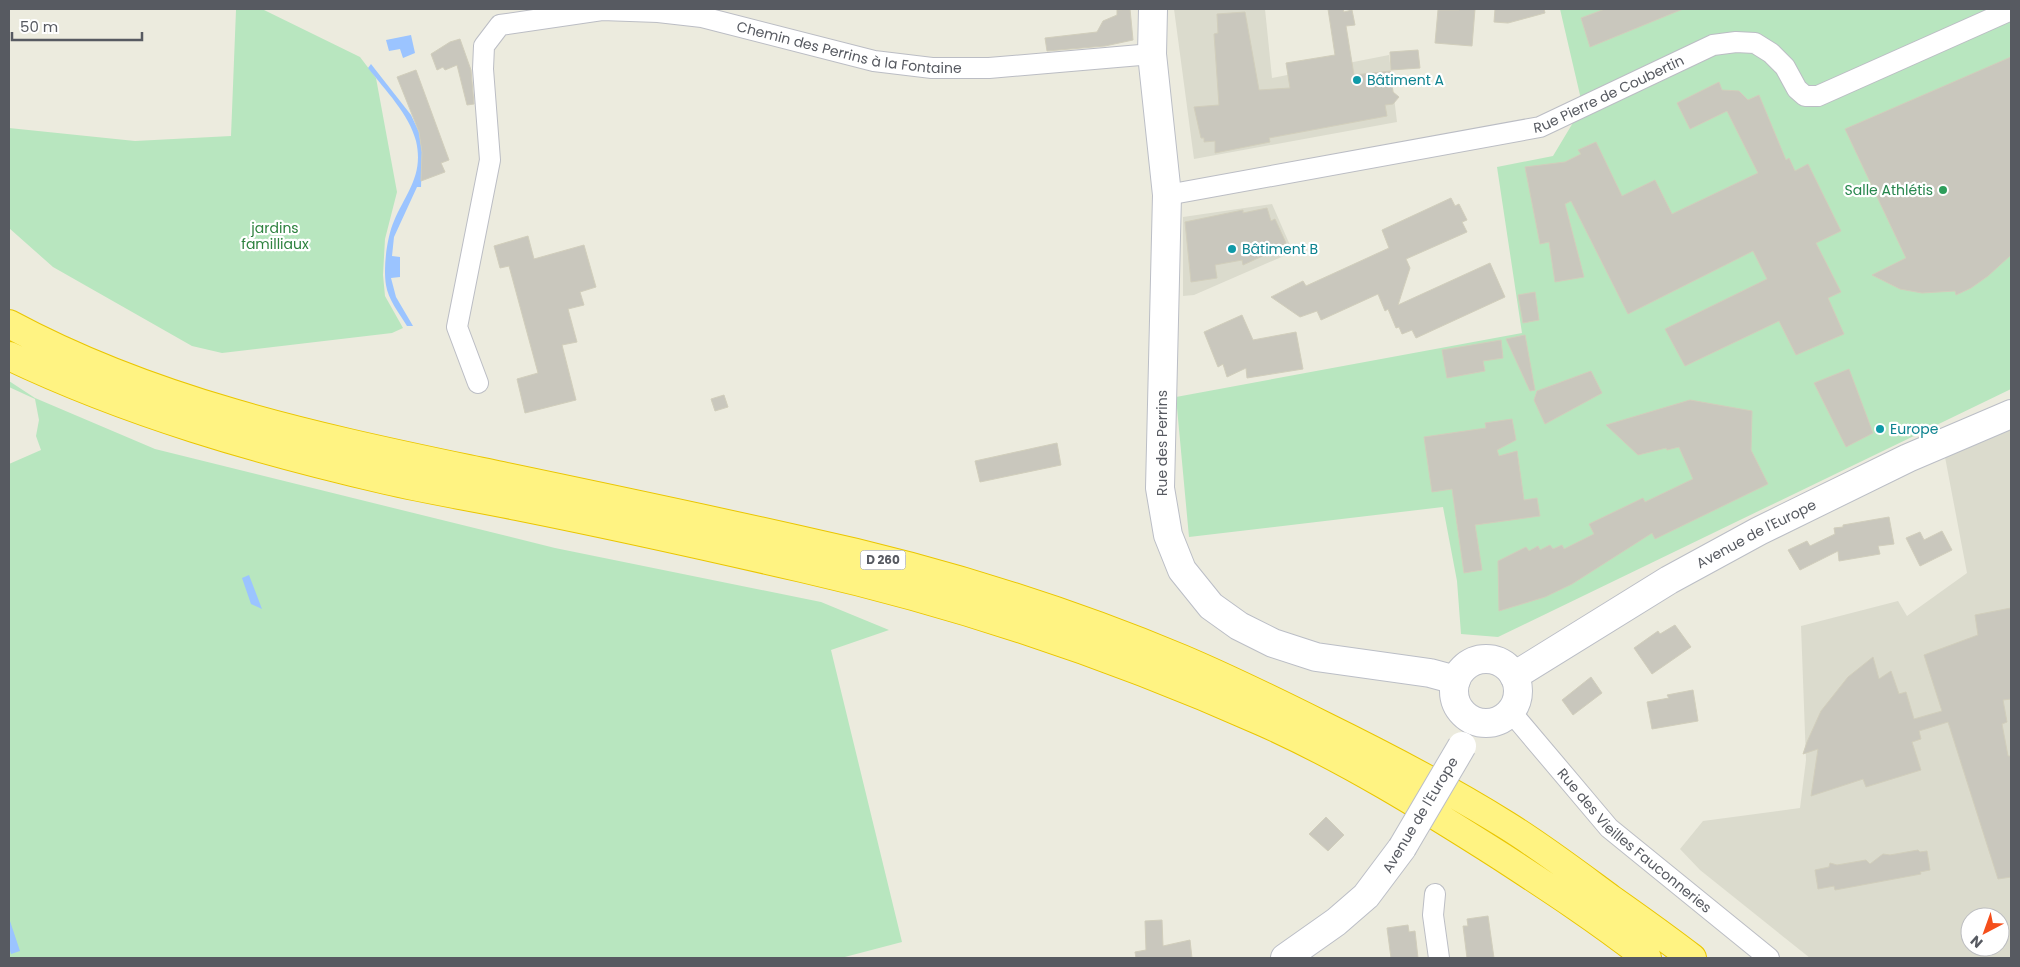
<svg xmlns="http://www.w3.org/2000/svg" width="2020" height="967" viewBox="0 0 2020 967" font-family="Poppins,sans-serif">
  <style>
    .education { fill: #dbdbcd; fill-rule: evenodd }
    .green { fill: #b8e6bf }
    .water { fill: #9bc4ff }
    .building { fill: #c9c7bd; stroke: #d1cebc }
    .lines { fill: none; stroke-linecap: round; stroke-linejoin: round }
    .street-casing { stroke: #bbbdc4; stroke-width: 22 }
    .secondary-casing { stroke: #bbbec6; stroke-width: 30 }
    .highway-casing { stroke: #eac600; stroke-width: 30 }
    .street { stroke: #fff; stroke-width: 20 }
    .secondary { stroke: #fff; stroke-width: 28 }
    .highway { stroke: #fff382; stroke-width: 28 }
    .secondary-bridge-casing { stroke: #bbbec6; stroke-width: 30; stroke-linecap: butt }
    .secondary-bridge { stroke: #fff; stroke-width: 28 }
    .culture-dot { fill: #0f9aa8; stroke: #fff; stroke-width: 2 }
    .leisure-dot { fill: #2e9e5b; stroke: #fff; stroke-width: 2 }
    .labels { text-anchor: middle; stroke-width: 4.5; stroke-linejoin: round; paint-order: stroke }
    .shield { fill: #fff; stroke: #898c90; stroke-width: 1 }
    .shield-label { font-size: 12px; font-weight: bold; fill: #575a61 }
    .street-label { font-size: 14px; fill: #575a61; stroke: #fff }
    .culture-label { font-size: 14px; fill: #0d838f; stroke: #fff; text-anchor: start }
    .leisure-label { font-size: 14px; fill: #27864d; stroke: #fff; text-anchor: end }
    .park-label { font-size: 14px; fill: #2e823f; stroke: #fff }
  </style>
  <rect width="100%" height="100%" fill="#ecebde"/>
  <path class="education" d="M 1174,9 L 1265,9 L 1272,78 L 1389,55 L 1397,122 L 1194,159 Z
    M 1272,204 L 1293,252 L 1194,295 L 1183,296 L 1183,217 Z
    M 2011,427 L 2011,958 L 1810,958 L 1700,870 L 1680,849 L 1703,821 L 1800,808 L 1806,760 L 1801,626 L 1898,601 L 1907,616 L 1967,573 L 1945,457 ZM 1970,917 L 2000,917 L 2000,947 L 1970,947 Z"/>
  <path class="green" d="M 1560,9 L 2011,9 L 2011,389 L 1498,637 L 1461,634 L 1457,581 L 1443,507 L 1189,537 L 1176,397 L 1522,333 L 1497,167 L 1553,156 L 1577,116 L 1580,95 Z
    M 236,10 L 264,10 L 360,57 L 376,78 L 397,192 L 385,239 L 383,275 L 385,296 L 403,328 L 392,333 L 222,353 L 192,346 L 53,267 L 9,228 L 9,128 L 135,141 L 231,136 Z
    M 9,381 L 35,398 L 155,449 L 555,548 L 821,602 L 889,630 L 831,650 L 902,942 L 841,958 L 9,958 L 9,464 L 41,450 L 36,436 L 39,420 L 35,399 L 9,387 Z"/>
  <path class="water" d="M 411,35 L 415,53 L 403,58 L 400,49 L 389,51 L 386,40 Z
    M 371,64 L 411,115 L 419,132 L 422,152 L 421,187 L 417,187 L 394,237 L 392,256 L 400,257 L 400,277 L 391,278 L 396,297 L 413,326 L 407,326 C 399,313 388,299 386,285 C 383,267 387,237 394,221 C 406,193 424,175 416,141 C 409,114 385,90 368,68 Z
    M 249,575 L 262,609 L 251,604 L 242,578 Z
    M 9,918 L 20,951 L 11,954 L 9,948 Z"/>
  <path class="building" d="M 1130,9 L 1133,40 L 1105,46 L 1047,51 L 1045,38 L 1097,32 L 1103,21 L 1117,15 L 1117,10 Z
    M 1328,9 L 1343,9 L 1344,12 L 1352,10 L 1355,25 L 1346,26 L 1354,75 L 1390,71 L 1393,92 L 1399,97 L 1393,104 L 1385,105 L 1387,116 L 1269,138 L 1270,142 L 1215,153 L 1215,141 L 1204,142 L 1204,138 L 1201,138 L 1194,107 L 1219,105 L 1214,34 L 1218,33 L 1217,14 L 1245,12 L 1259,90 L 1290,88 L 1286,63 L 1335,55 Z
    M 1459,9 L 1475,9 L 1472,46 L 1435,43 L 1438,10 L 1459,10 Z
    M 1495,9 L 1544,9 L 1545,13 L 1508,23 L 1494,22 Z
    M 1605,9 L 1683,9 L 1590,47 L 1581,18 Z
    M 460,39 L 471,70 L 474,104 L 467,105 L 457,65 L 445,70 L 443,67 L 437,70 L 431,54 L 450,42 Z
    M 1418,50 L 1420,68 L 1391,70 L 1390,52 Z
    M 2011,57 L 2011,255 L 1988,276 L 1971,288 L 1956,295 L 1955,291 L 1922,293 L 1900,289 L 1872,275 L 1906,258 L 1845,129 Z
    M 416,70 L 449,160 L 441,163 L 445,172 L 421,181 L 422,152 L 419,132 L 397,77 Z
    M 1719,82 L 1722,90 L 1739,91 L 1748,100 L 1759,95 L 1786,160 L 1789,158 L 1795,171 L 1808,164 L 1841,231 L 1816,243 L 1841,292 L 1828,298 L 1844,334 L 1796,355 L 1779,321 L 1685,366 L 1665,329 L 1767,279 L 1753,251 L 1628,314 L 1571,201 L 1565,204 L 1584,277 L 1555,282 L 1549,242 L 1540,244 L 1525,167 L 1565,162 L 1581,154 L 1578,150 L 1596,142 L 1622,196 L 1655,180 L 1672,214 L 1758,173 L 1727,111 L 1690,129 L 1677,103 Z
    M 1451,198 L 1455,206 L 1459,204 L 1467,220 L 1462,222 L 1467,232 L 1406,259 L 1410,268 L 1398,305 L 1490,263 L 1505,297 L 1416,338 L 1412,330 L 1402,334 L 1399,327 L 1396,328 L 1388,309 L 1385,311 L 1378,294 L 1321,320 L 1317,311 L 1300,317 L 1271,297 L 1303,281 L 1306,286 L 1389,248 L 1382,230 Z
    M 1267,208 L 1271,221 L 1275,219 L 1286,243 L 1267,254 L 1243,265 L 1242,260 L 1215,265 L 1217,278 L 1191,282 L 1185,222 L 1243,210 L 1243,213 Z
    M 528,236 L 534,259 L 584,245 L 596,287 L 580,292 L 584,305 L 568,309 L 577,342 L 562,345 L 576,400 L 525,413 L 517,379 L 538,373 L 509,266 L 500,268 L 494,246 Z
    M 1535,292 L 1539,320 L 1523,323 L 1518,295 Z
    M 1242,315 L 1253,340 L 1296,332 L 1303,369 L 1247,378 L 1246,368 L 1227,377 L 1223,364 L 1218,367 L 1204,332 Z
    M 1525,335 L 1535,390 L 1530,391 L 1506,339 Z
    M 1501,340 L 1503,358 L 1483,361 L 1485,371 L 1447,378 L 1442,350 Z
    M 1849,369 L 1873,433 L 1846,447 L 1814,383 Z
    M 1591,371 L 1602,393 L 1545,424 L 1534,400 L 1537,391 Z
    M 724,395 L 728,407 L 715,411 L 711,399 Z
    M 1690,400 L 1752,411 L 1751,450 L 1768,484 L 1655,539 L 1652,533 L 1572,584 L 1545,597 L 1499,611 L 1498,561 L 1526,547 L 1529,551 L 1538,546 L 1540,550 L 1550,545 L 1553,549 L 1562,545 L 1564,549 L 1594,534 L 1589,524 L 1643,498 L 1645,502 L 1693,479 L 1679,447 L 1667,450 L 1666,448 L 1638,455 L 1606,425 Z
    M 1512,419 L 1516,440 L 1497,450 L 1499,456 L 1517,451 L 1524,500 L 1537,498 L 1540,516 L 1475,525 L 1482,570 L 1464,573 L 1452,489 L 1432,492 L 1424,437 L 1486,428 L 1485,423 Z
    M 1057,443 L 1061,465 L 980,482 L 975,461 Z
    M 1889,517 L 1894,544 L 1878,546 L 1880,554 L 1839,561 L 1838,551 L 1800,570 L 1788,550 L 1807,541 L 1810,546 L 1835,534 L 1834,528 L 1843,527 L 1843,525 Z
    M 1942,531 L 1952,550 L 1920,566 L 1906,538 L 1920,532 L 1924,540 Z
    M 2011,608 L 2011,699 L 2003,700 L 2007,722 L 2002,724 L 2008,756 L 2011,756 L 2011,877 L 1998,879 L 1948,722 L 1919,731 L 1921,739 L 1912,742 L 1921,770 L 1866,787 L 1863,779 L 1811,796 L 1818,749 L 1803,754 L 1807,742 L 1821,711 L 1848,677 L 1873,657 L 1879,679 L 1891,671 L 1899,694 L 1906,692 L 1914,719 L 1942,711 L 1924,655 L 1978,635 L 1975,615 Z
    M 1675,625 L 1691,647 L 1652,674 L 1634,648 L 1658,631 L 1660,634 Z
    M 1591,677 L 1602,693 L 1573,715 L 1562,700 Z
    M 1693,690 L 1698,721 L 1652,729 L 1647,702 L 1669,698 L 1667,695 Z
    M 1326,817 L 1344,835 L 1328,851 L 1309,834 Z
    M 1918,850 L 1920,852 L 1927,851 L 1930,870 L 1920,872 L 1921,874 L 1835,890 L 1834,886 L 1818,889 L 1815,870 L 1829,867 L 1830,863 L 1837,865 L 1866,860 L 1870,864 L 1883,854 L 1890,855 Z
    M 1488,916 L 1494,958 L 1467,958 L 1463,926 L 1468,926 L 1467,919 Z
    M 1162,920 L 1163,946 L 1190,940 L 1192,958 L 1136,958 L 1135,952 L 1146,950 L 1145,921 Z
    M 1408,925 L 1409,932 L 1415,931 L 1418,958 L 1391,958 L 1387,928 Z"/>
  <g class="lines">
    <g class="street-casing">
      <g id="street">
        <path id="s1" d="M 1167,195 L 1540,127 L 1713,45 L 1736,42 L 1755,43 L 1771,53 L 1785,67 L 1797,89 L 1805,96 L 1818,96 L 2011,10"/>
        <path id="s2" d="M 478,383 L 457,327 L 490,160 L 483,69 L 484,46 L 500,25 L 602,10 L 658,12 L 702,17 L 874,61 L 932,68 L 989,68 L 1152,54"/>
        <path id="s3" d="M 1511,712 L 1609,828 L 1769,958"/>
        <path d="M 1435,894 L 1433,915 L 1439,958"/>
      </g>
    </g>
    <g class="secondary-casing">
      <g id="secondary">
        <path d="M 1153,9 L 1152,54 L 1167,195 L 1160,488 L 1168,535 L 1182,570 L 1211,606 L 1239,626 L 1273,643 L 1316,657 L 1430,673 L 1456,680"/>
        <circle cx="1486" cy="691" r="32"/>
        <path id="s4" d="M 1514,676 L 1669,580 L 1759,531 L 1908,458 L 2011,414"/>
        <path d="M 1285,958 L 1336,922 L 1366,896 L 1402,848"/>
      </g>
    </g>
    <g class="highway-casing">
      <path id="highway" d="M 9,324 C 152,401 310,436 468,469 C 578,492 689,515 799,540 C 929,568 1058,607 1182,659 C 1229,679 1276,702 1322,725 C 1385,756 1447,788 1506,825 C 1543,848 1577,874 1611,899 C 1638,918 1666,938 1692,958
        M 9,356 C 129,413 257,450 386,480 C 429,490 473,497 517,506 C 612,525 707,546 802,568 C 960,604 1115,656 1263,722 C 1346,759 1425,808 1502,857 C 1551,889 1600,921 1647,958"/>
    </g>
    <use href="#street" class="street"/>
    <use href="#secondary" class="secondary"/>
    <use href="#highway" class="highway"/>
    <g class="secondary-bridge-casing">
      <path id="secondary-bridge" d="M 1402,848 L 1462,746"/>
    </g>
    <use href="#secondary-bridge" class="secondary-bridge"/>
  </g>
  <g class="culture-dot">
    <circle cx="1357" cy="80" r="5"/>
    <circle cx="1232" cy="249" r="5"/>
    <circle cx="1880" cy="429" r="5"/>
  </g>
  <circle class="leisure-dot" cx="1943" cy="190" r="5"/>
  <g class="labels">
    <rect class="shield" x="860.5" y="550.5" width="45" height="19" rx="4"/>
    <g class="shield-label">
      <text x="883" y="564">D 260</text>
    </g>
    <g class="street-label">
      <text dy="5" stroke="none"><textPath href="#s2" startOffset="725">Chemin des Perrins à la Fontaine</textPath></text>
      <text dy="5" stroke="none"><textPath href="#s1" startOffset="455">Rue Pierre de Coubertin</textPath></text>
      <text transform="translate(1162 443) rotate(-90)" y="5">Rue des Perrins</text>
      <text dy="5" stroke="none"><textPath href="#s4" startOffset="281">Avenue de l'Europe</textPath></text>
      <text transform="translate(1420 815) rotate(-59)" y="5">Avenue de l'Europe</text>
      <text dy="5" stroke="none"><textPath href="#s3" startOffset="179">Rue des Vieilles Fauconneries</textPath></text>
    </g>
    <g class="culture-label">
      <text x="1367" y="85">Bâtiment A</text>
      <text x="1242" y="254">Bâtiment B</text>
      <text x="1890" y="434">Europe</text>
    </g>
    <g class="leisure-label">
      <text x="1933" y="195">Salle Athlétis</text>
    </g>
    <g class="park-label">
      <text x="275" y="233">jardins<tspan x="275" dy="16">familliaux</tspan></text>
    </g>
  </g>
  <rect width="2020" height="967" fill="none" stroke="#575a61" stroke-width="20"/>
  <g transform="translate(1985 932) rotate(221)"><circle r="24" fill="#ffffff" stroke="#bcbdc0"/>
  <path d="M0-4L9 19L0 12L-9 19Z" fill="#f54e1b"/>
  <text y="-8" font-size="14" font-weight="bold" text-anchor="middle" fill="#575a61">N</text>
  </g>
  <path d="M12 32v8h130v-8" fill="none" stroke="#575a61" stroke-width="2.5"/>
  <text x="20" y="32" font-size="15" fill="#575a61" stroke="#ffffff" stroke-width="4" paint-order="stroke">50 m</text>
</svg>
